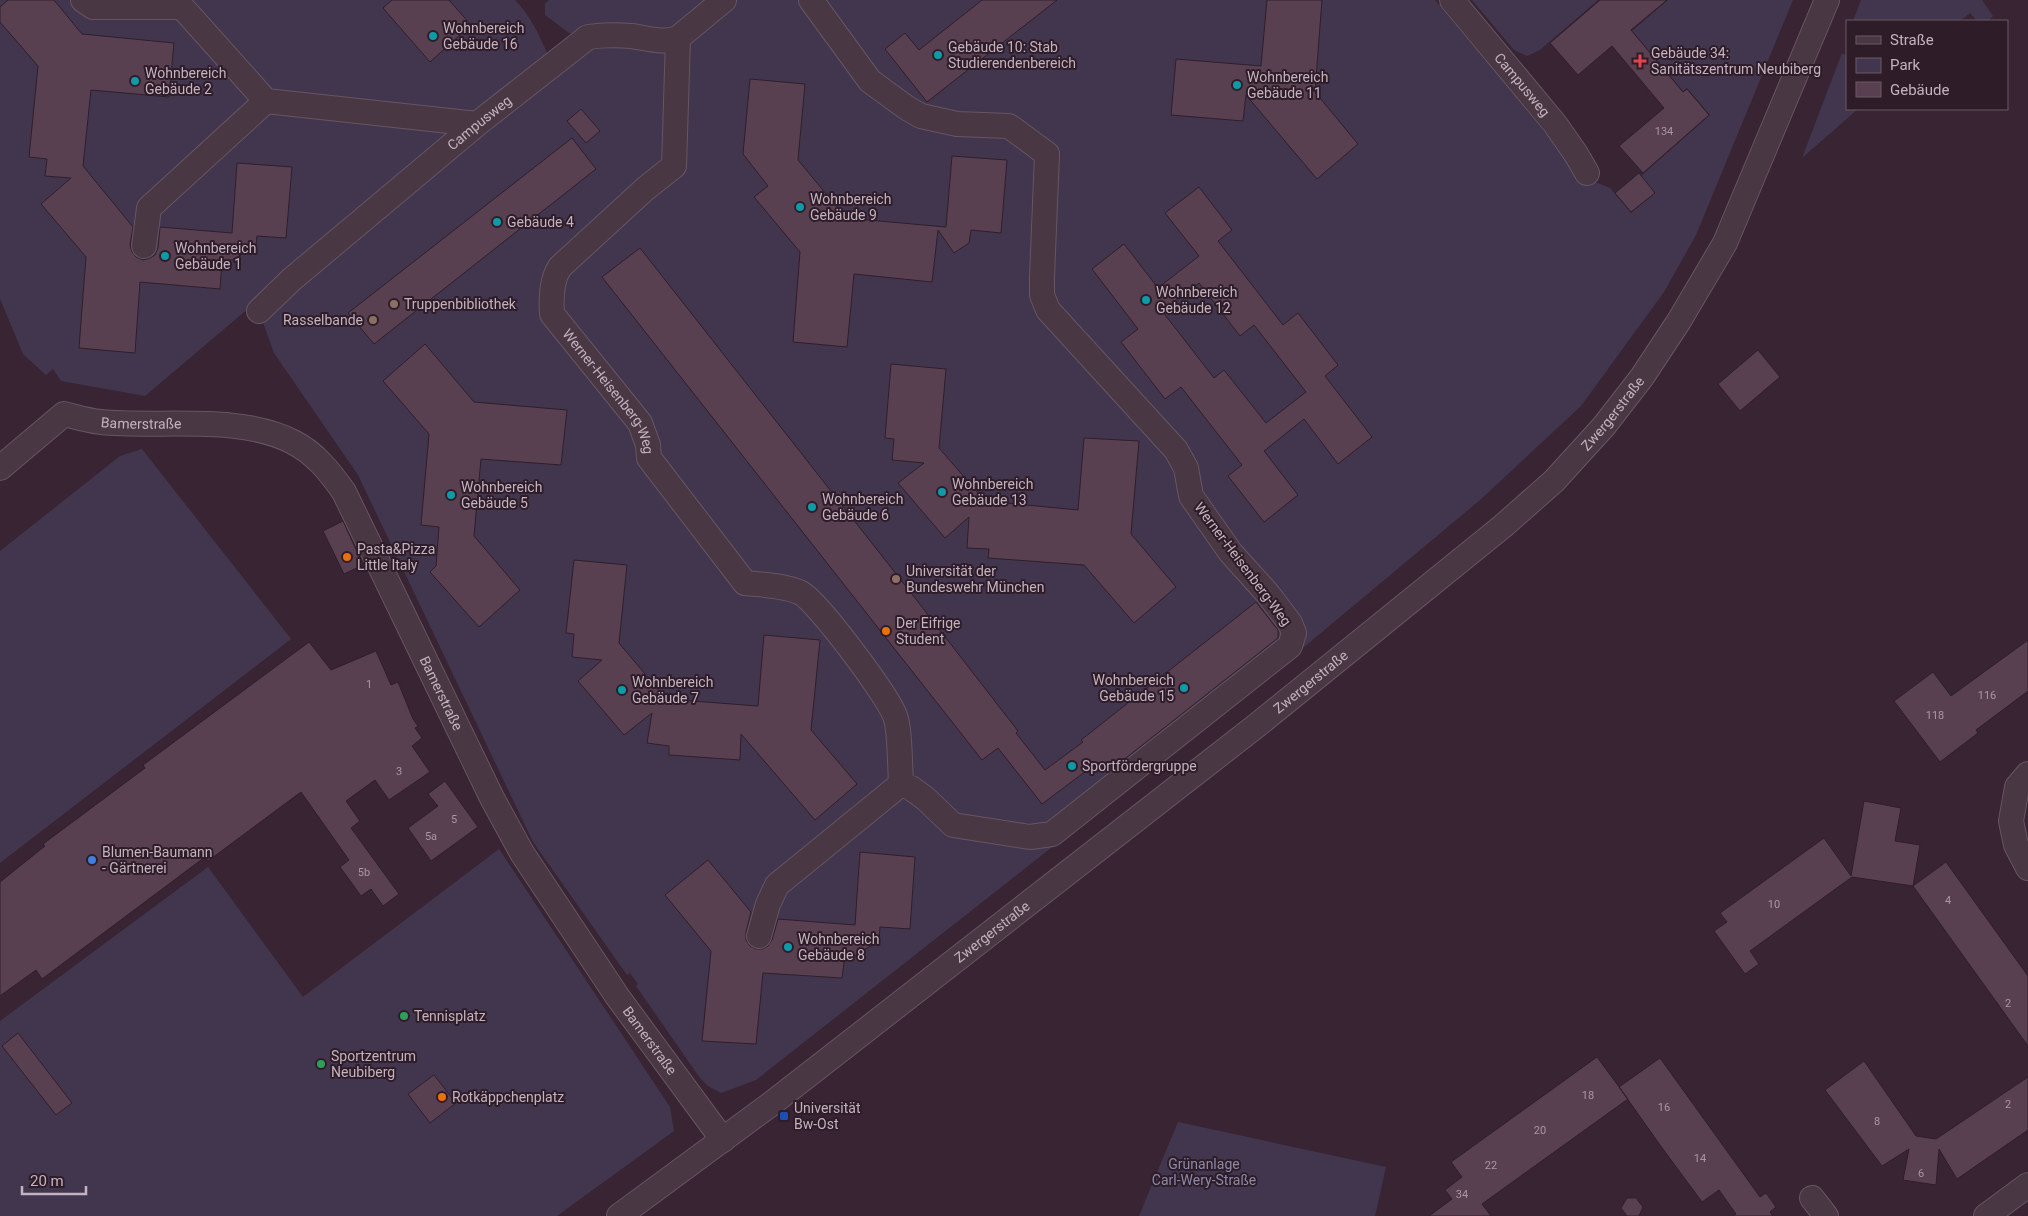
<svg xmlns="http://www.w3.org/2000/svg" width="2028" height="1216" viewBox="0 0 2028 1216" font-family="Roboto,sans-serif">
  <style>
    .green { fill: #42364e }
    .building { fill: #584051; stroke: #301e2b; fill-rule: evenodd }
    .lines { fill: none; stroke-linecap: round; stroke-linejoin: round }
    .street-casing { stroke: #675562; stroke-width: 26 }
    .street { stroke: #493744; stroke-width: 24 }
    .culture-dot { fill: #0f9aa8; stroke: #2e1c29; stroke-width: 2 }
    .health-dot { fill: #e0444e; stroke: #2e1c29; stroke-width: 2 }
    .education-dot { fill: #8d6e63; stroke: #2e1c29; stroke-width: 2 }
    .food-dot { fill: #e8710a; stroke: #2e1c29; stroke-width: 2 }
    .shop-dot { fill: #3f7fe0; stroke: #2e1c29; stroke-width: 2 }
    .leisure-dot { fill: #2e9e5b; stroke: #2e1c29; stroke-width: 2 }
    .transit-dot { fill: #1a4fb4; stroke: #2e1c29; stroke-width: 2 }
    .labels { text-anchor: middle; stroke-width: 4; stroke-linejoin: round; paint-order: stroke }
    .number-label { font-size: 11px; fill: #aa96a4 }
    .poi-label { font-size: 14px; fill: #c5b2bf; stroke: #2e1c29; text-anchor: start }
    .street-label { font-size: 14px; fill: #c5b2bf; stroke: #2e1c29 }
    .park-label { font-size: 14px; fill: #898aa9; stroke: #2e1c29 }
  </style>
  <rect width="100%" height="100%" fill="#392433"/>
  <path class="green" d="M 0,0 L 515,0 C 531,16 539,35 548,55 L 145,396 L 61,381 L 53,369 L 46,375 L 23,354 L 3,306 L 0,299 Z
    M 549,0 L 714,0 L 673,33 L 581,34 L 569,33 L 545,15 L 545,4 Z
    M 737,0 L 1435,0 L 1561,152 L 1590,180 L 1610,188 L 1631,213 L 1655,193 L 1641,176 L 1710,115 L 1687,88 L 1683,91 L 1632,31 L 1668,0 L 1793,0 L 1696,235 L 1664,292 L 1581,406 L 1480,500 L 1267,678 L 756,1080 L 721,1093 L 708,1086 L 700,1078 L 636,986 L 638,984 L 630,973 L 627,975 L 533,842 L 358,475 L 274,353 L 261,317 L 584,49 L 694,36 Z
    M 1472,0 L 1598,0 L 1540,50 L 1527,56 L 1514,50 Z
    M 1861,0 L 1982,0 L 1993,16 L 1988,21 L 1977,21 L 1970,13 L 1960,21 L 1853,21 Z
    M 1842,53 L 1847,56 L 1847,109 L 1858,109 L 1802,158 Z
    M 142,449 L 291,639 L 0,863 L 0,551 L 120,456 Z
    M 499,849 L 670,1107 L 674,1131 L 557,1216 L 0,1216 L 0,1021 L 208,867 L 303,997 Z
    M 1178,1122 L 1386,1167 L 1375,1216 L 1139,1216 Z"/>
  <path class="building" d="M 8,0 L 54,0 L 82,34 L 174,43 L 169,97 L 91,90 L 83,166 L 133,227 L 130,245 L 132,252 L 136,257 L 143,260 L 150,258 L 155,255 L 158,248 L 160,227 L 232,233 L 237,163 L 292,167 L 286,238 L 257,236 L 256,246 L 232,260 L 222,260 L 220,289 L 140,282 L 135,353 L 79,348 L 86,257 L 41,204 L 71,178 L 45,176 L 47,159 L 29,157 L 38,66 L 0,22 L 0,7 Z
    M 392,0 L 449,0 L 471,25 L 430,62 L 383,8 Z
    M 982,0 L 1057,0 L 927,102 L 885,49 L 905,33 L 919,50 Z
    M 1267,0 L 1322,0 L 1315,92 L 1358,144 L 1317,179 L 1246,95 L 1243,121 L 1171,115 L 1176,59 L 1261,66 Z
    M 1600,0 L 1667,0 L 1631,30 L 1683,92 L 1687,89 L 1709,115 L 1643,173 L 1619,146 L 1664,108 L 1612,46 L 1578,75 L 1550,43 Z
    M 750,79 L 805,84 L 798,160 L 846,218 L 946,227 L 952,156 L 1007,160 L 1001,233 L 971,230 L 969,243 L 954,253 L 938,230 L 932,282 L 854,274 L 847,347 L 793,342 L 800,252 L 754,197 L 768,186 L 743,154 Z
    M 581,109 L 600,131 L 586,143 L 567,121 Z
    M 572,138 L 596,169 L 374,344 L 348,313 Z
    M 1639,173 L 1655,193 L 1631,212 L 1615,193 Z
    M 1199,187 L 1232,230 L 1218,241 L 1283,325 L 1298,313 L 1338,365 L 1325,376 L 1372,437 L 1338,464 L 1304,419 L 1264,451 L 1298,495 L 1264,522 L 1228,476 L 1242,465 L 1181,387 L 1165,399 L 1121,342 L 1138,329 L 1092,269 L 1124,244 L 1158,288 L 1199,256 L 1165,213 ZM 1199,283 L 1240,336 L 1254,325 L 1306,392 L 1266,423 L 1224,370 L 1214,378 L 1162,311 Z
    M 640,248 L 915,598 L 1018,731 L 1016,733 L 1045,770 L 1083,742 L 1081,740 L 1256,602 L 1278,630 L 1278,638 L 1107,773 L 1098,762 L 1042,804 L 998,748 L 982,760 L 602,277 Z
    M 425,344 L 474,402 L 567,410 L 561,465 L 481,459 L 474,536 L 520,590 L 479,627 L 430,572 L 436,566 L 439,527 L 421,525 L 429,434 L 383,381 Z
    M 1758,350 L 1780,377 L 1740,411 L 1718,384 Z
    M 891,364 L 946,369 L 939,448 L 985,501 L 1078,510 L 1084,438 L 1139,441 L 1131,534 L 1176,587 L 1134,623 L 1084,565 L 988,558 L 989,549 L 967,548 L 969,517 L 945,538 L 898,483 L 924,463 L 892,460 L 894,439 L 885,438 Z
    M 343,521 L 363,565 L 344,574 L 323,531 Z
    M 574,560 L 627,565 L 619,643 L 666,699 L 758,706 L 764,635 L 820,640 L 811,730 L 857,784 L 815,820 L 741,734 L 740,760 L 669,755 L 669,746 L 647,743 L 652,713 L 624,735 L 578,681 L 602,660 L 572,657 L 574,634 L 566,633 Z
    M 2028,640 L 2028,691 L 1976,730 L 1978,733 L 1940,762 L 1894,701 L 1933,672 L 1951,696 Z
    M 309,642 L 331,670 L 376,651 L 391,685 L 398,682 L 413,719 L 418,726 L 415,728 L 422,738 L 412,746 L 430,772 L 389,800 L 375,780 L 346,801 L 360,821 L 351,828 L 399,894 L 383,906 L 371,889 L 361,896 L 340,867 L 349,860 L 301,792 L 208,861 L 205,857 L 42,979 L 36,970 L 0,996 L 0,882 L 45,846 L 43,844 L 145,768 L 143,765 Z
    M 445,781 L 478,827 L 431,861 L 408,828 L 438,806 L 428,794 Z
    M 1864,801 L 1901,808 L 1895,841 L 1920,845 L 1913,886 L 1852,877 L 1750,951 L 1759,964 L 1745,974 L 1714,931 L 1727,922 L 1720,913 L 1824,838 L 1851,876 Z
    M 860,852 L 915,857 L 910,929 L 880,927 L 879,941 L 844,962 L 842,978 L 763,973 L 756,1044 L 702,1041 L 711,951 L 665,895 L 708,860 L 751,912 L 746,932 L 746,940 L 750,946 L 756,949 L 762,949 L 768,946 L 772,940 L 778,919 L 855,925 Z
    M 1946,862 L 2028,976 L 2028,1046 L 1913,886 Z
    M 18,1033 L 72,1103 L 56,1115 L 2,1046 Z
    M 1597,1057 L 1628,1099 L 1482,1204 L 1491,1216 L 1429,1216 L 1452,1199 L 1445,1190 L 1462,1177 L 1451,1162 Z
    M 1660,1058 L 1760,1197 L 1766,1193 L 1776,1207 L 1770,1212 L 1773,1216 L 1733,1216 L 1736,1214 L 1719,1190 L 1702,1202 L 1660,1145 L 1619,1087 Z
    M 1864,1061 L 1916,1136 L 1936,1139 L 2028,1077 L 2028,1130 L 1957,1179 L 1939,1149 L 1936,1185 L 1903,1180 L 1909,1149 L 1882,1166 L 1825,1090 Z
    M 434,1075 L 456,1103 L 430,1123 L 408,1094 Z
    M 1627,1198 L 1636,1198 L 1643,1207 L 1639,1216 L 1627,1216 L 1621,1208 Z"/>
  <g class="lines">
    <g class="street-casing">
      <g id="street">
        <path d="M 83,0 L 93,7 L 182,7 L 266,101 L 477,124"/>
        <path id="s1" d="M 1452,0 L 1555,124 L 1576,154 L 1587,173"/>
        <path id="s2" d="M 678,38 L 674,166 L 645,189 L 560,267 C 551,280 551,299 552,314 L 640,423 L 648,445 L 649,458 L 745,583 C 762,585 785,585 801,593 C 818,602 888,696 895,716 C 900,727 900,769 901,784 L 911,788 L 926,799 L 953,825 L 1030,837 L 1052,834 L 1290,646 L 1294,633 L 1290,623 L 1268,594 L 1231,553 L 1191,496 L 1186,468 L 1176,450 L 1048,310 L 1042,295 L 1042,277 L 1047,154 L 1009,126 L 957,124 L 921,116 L 907,108 L 870,81 L 811,0"/>
        <path d="M 144,246 L 149,208 L 266,101"/>
        <path id="s3" d="M 259,311 L 291,280 L 477,124 L 588,37 C 602,35 616,35 631,36 C 647,38 663,44 678,38 L 724,0"/>
        <path id="s4" d="M 0,468 L 64,414 C 76,417 89,421 101,422 C 160,428 240,414 293,442 C 315,453 330,472 344,492 L 492,798 L 522,853 L 617,996 L 723,1140"/>
        <path d="M 2028,774 L 2017,787 L 2011,821 L 2016,845 L 2028,868"/>
        <path d="M 759,936 L 768,904 L 777,885 L 901,784"/>
        <path d="M 1812,1198 L 1826,1216"/>
        <path id="s5" d="M 619,1216 L 771,1104 L 1256,726 L 1503,526 L 1554,481 L 1604,426 L 1642,377 L 1679,321 L 1725,243 L 1827,0"/>
        <path d="M 1986,1216 L 2028,1185"/>
      </g>
    </g>
    <use href="#street" class="street"/>
  </g>
  <g class="culture-dot">
    <circle cx="433" cy="36" r="5"/>
    <circle cx="938" cy="55" r="5"/>
    <circle cx="135" cy="81" r="5"/>
    <circle cx="1237" cy="85" r="5"/>
    <circle cx="800" cy="207" r="5"/>
    <circle cx="497" cy="222" r="5"/>
    <circle cx="165" cy="256" r="5"/>
    <circle cx="1146" cy="300" r="5"/>
    <circle cx="942" cy="492" r="5"/>
    <circle cx="451" cy="495" r="5"/>
    <circle cx="812" cy="507" r="5"/>
    <circle cx="1184" cy="688" r="5"/>
    <circle cx="622" cy="690" r="5"/>
    <circle cx="1072" cy="766" r="5"/>
    <circle cx="788" cy="947" r="5"/>
  </g>
  <path class="health-dot" d="M1637.5 53.5h5v5h5v5h-5v5h-5v-5h-5v-5h5z"/>
  <g class="education-dot">
    <circle cx="394" cy="304" r="5"/>
    <circle cx="373" cy="320" r="5"/>
    <circle cx="896" cy="579" r="5"/>
  </g>
  <g class="food-dot">
    <circle cx="347" cy="557" r="5"/>
    <circle cx="886" cy="631" r="5"/>
    <circle cx="442" cy="1097" r="5"/>
  </g>
  <circle class="shop-dot" cx="92" cy="860" r="5"/>
  <g class="leisure-dot">
    <circle cx="404" cy="1016" r="5"/>
    <circle cx="321" cy="1064" r="5"/>
  </g>
  <rect class="transit-dot" x="779" y="1111" width="10" height="10" rx="2.5"/>
  <g class="labels">
    <g class="number-label">
      <text x="1664" y="135">134</text>
      <text x="369" y="688">1</text>
      <text x="1987" y="699">116</text>
      <text x="1935" y="719">118</text>
      <text x="399" y="775">3</text>
      <text x="454" y="823">5</text>
      <text x="431" y="840">5a</text>
      <text x="364" y="876">5b</text>
      <text x="1948" y="904">4</text>
      <text x="1774" y="908">10</text>
      <text x="2008" y="1007">2</text>
      <text x="1588" y="1099">18</text>
      <text x="2008" y="1108">2</text>
      <text x="1664" y="1111">16</text>
      <text x="1877" y="1125">8</text>
      <text x="1540" y="1134">20</text>
      <text x="1700" y="1162">14</text>
      <text x="1491" y="1169">22</text>
      <text x="1921" y="1177">6</text>
      <text x="1462" y="1198">34</text>
    </g>
    <g class="poi-label">
      <text x="443" y="33">Wohnbereich<tspan x="443" dy="16">Gebäude 16</tspan></text>
      <text x="948" y="52">Gebäude 10: Stab<tspan x="948" dy="16">Studierendenbereich</tspan></text>
      <text x="1651" y="58">Gebäude 34:<tspan x="1651" dy="16">Sanitätszentrum Neubiberg</tspan></text>
      <text x="145" y="78">Wohnbereich<tspan x="145" dy="16">Gebäude 2</tspan></text>
      <text x="1247" y="82">Wohnbereich<tspan x="1247" dy="16">Gebäude 11</tspan></text>
      <text x="810" y="204">Wohnbereich<tspan x="810" dy="16">Gebäude 9</tspan></text>
      <text x="507" y="227">Gebäude 4</text>
      <text x="175" y="253">Wohnbereich<tspan x="175" dy="16">Gebäude 1</tspan></text>
      <text x="1156" y="297">Wohnbereich<tspan x="1156" dy="16">Gebäude 12</tspan></text>
      <text x="404" y="309">Truppenbibliothek</text>
      <text x="363" y="325" text-anchor="end">Rasselbande</text>
      <text x="952" y="489">Wohnbereich<tspan x="952" dy="16">Gebäude 13</tspan></text>
      <text x="461" y="492">Wohnbereich<tspan x="461" dy="16">Gebäude 5</tspan></text>
      <text x="822" y="504">Wohnbereich<tspan x="822" dy="16">Gebäude 6</tspan></text>
      <text x="357" y="554">Pasta&amp;Pizza<tspan x="357" dy="16">Little Italy</tspan></text>
      <text x="906" y="576">Universität der<tspan x="906" dy="16">Bundeswehr München</tspan></text>
      <text x="896" y="628">Der Eifrige<tspan x="896" dy="16">Student</tspan></text>
      <text x="1174" y="685" text-anchor="end">Wohnbereich<tspan x="1174" dy="16">Gebäude 15</tspan></text>
      <text x="632" y="687">Wohnbereich<tspan x="632" dy="16">Gebäude 7</tspan></text>
      <text x="1082" y="771">Sportfördergruppe</text>
      <text x="102" y="857">Blumen-Baumann<tspan x="102" dy="16">- Gärtnerei</tspan></text>
      <text x="798" y="944">Wohnbereich<tspan x="798" dy="16">Gebäude 8</tspan></text>
      <text x="414" y="1021">Tennisplatz</text>
      <text x="331" y="1061">Sportzentrum<tspan x="331" dy="16">Neubiberg</tspan></text>
      <text x="452" y="1102">Rotkäppchenplatz</text>
      <text x="794" y="1113">Universität<tspan x="794" dy="16">Bw-Ost</tspan></text>
    </g>
    <g class="street-label">
      <text dy="5" stroke="none"><textPath href="#s1" startOffset="110">Campusweg</textPath></text>
      <text dy="5" stroke="none"><textPath href="#s3" startOffset="290">Campusweg</textPath></text>
      <text dy="5" stroke="none"><textPath href="#s2" startOffset="426">Werner-Heisenberg-Weg</textPath></text>
      <text dy="5" stroke="none"><textPath href="#s5" startOffset="1279">Zwergerstraße</textPath></text>
      <text dy="5" stroke="none"><textPath href="#s4" startOffset="162">Bamerstraße</textPath></text>
      <text transform="translate(1243 564) rotate(53)" y="5">Werner-Heisenberg-Weg</text>
      <text dy="5" stroke="none"><textPath href="#s5" startOffset="874">Zwergerstraße</textPath></text>
      <text dy="5" stroke="none"><textPath href="#s4" startOffset="612">Bamerstraße</textPath></text>
      <text dy="5" stroke="none"><textPath href="#s5" startOffset="469">Zwergerstraße</textPath></text>
      <text dy="5" stroke="none"><textPath href="#s4" startOffset="1018">Bamerstraße</textPath></text>
    </g>
    <g class="park-label">
      <text x="1204" y="1169">Grünanlage<tspan x="1204" dy="16">Carl-Wery-Straße</tspan></text>
    </g>
  </g>
  <rect x="1846" y="20" width="162" height="90" fill="#2e1c29" stroke="#6a5865"/>
  <rect x="1856" y="36" width="25" height="8" fill="#493744" stroke="#6a5865"/>
  <text x="1890" y="45" font-size="15" fill="#c5b2bf">Straße</text>
  <rect x="1856" y="58" width="25" height="15" fill="#42364e" stroke="#6a5865"/>
  <text x="1890" y="70" font-size="15" fill="#c5b2bf">Park</text>
  <rect x="1856" y="82" width="25" height="15" fill="#584051" stroke="#6a5865"/>
  <text x="1890" y="95" font-size="15" fill="#c5b2bf">Gebäude</text>
  <path d="M22 1186v8h64v-8" fill="none" stroke="#c5b2bf" stroke-width="2.5"/>
  <text x="30" y="1186" font-size="15" fill="#c5b2bf" stroke="#2e1c29" stroke-width="4" paint-order="stroke">20 m</text>
</svg>
